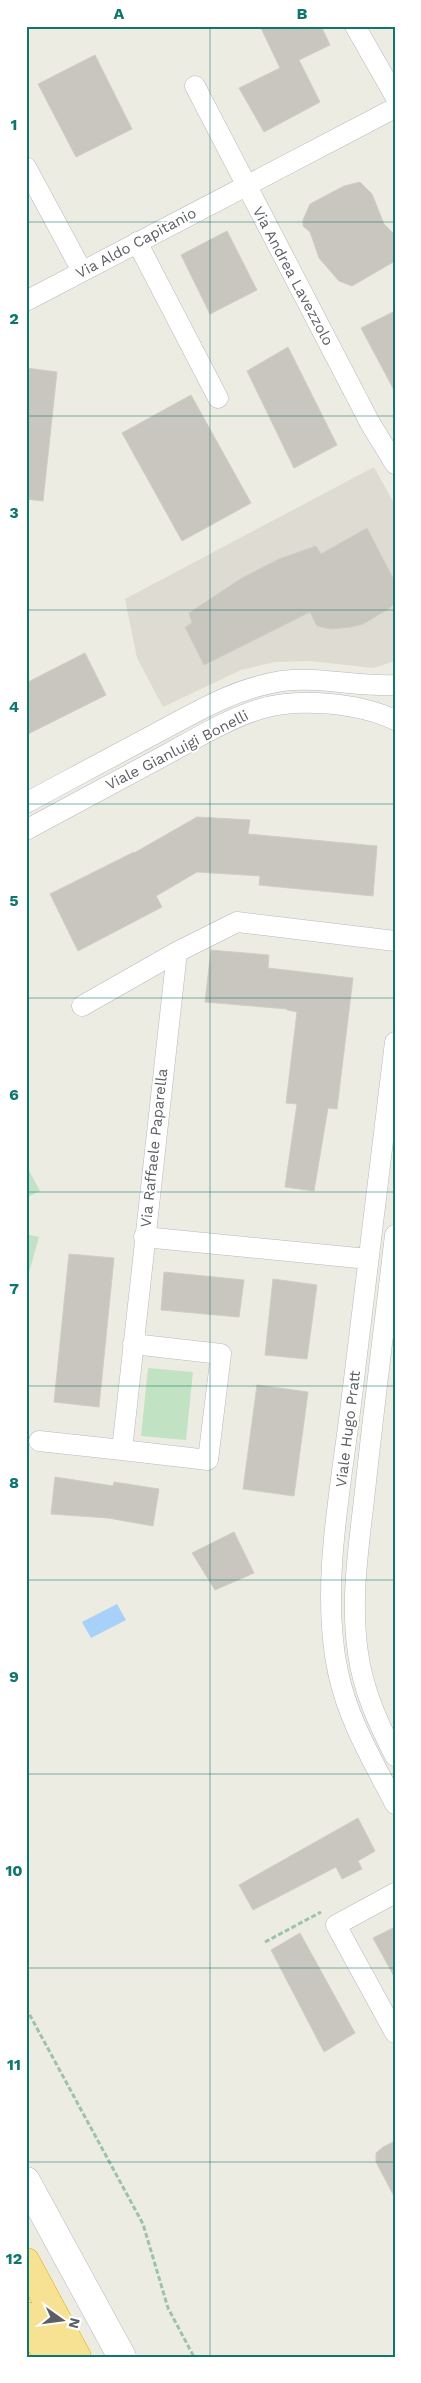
<svg xmlns="http://www.w3.org/2000/svg" width="421" height="2383" viewBox="0 0 421 2383" font-family="'Work Sans',sans-serif">
  <style>
    .education { fill: #dddbd2 }
    .green { fill: #c1e3c3 }
    .water { fill: #a7d1f9 }
    .building { fill: #c9c6c0; stroke: #d1cdc2 }
    .lines { fill: none; stroke-linecap: round; stroke-linejoin: round }
    .street-casing { stroke: #b6b8bd; stroke-width: 21 }
    .secondary-casing { stroke: #b7b9bf; stroke-width: 29 }
    .highway-casing { stroke: #e1ac0f; stroke-width: 29 }
    .path { stroke: #9bc3a9; stroke-width: 3; stroke-dasharray: 5 2.5; stroke-linecap: butt }
    .street { stroke: #fff; stroke-width: 20 }
    .secondary { stroke: #fff; stroke-width: 28 }
    .highway { stroke: #f6e292; stroke-width: 28 }
    .grid { fill: none; stroke: #0f766e; stroke-width: 1; stroke-opacity: 0.55 }
    .labels { text-anchor: middle; stroke-width: 4; stroke-linejoin: round; paint-order: stroke }
    .street-label { font-size: 15px; fill: #5c5e63; stroke: #fff }
    .neatline { fill: none; stroke: #0f766e; stroke-width: 2 }
    .grid-label { font-size: 16px; text-anchor: middle; font-weight: bold; fill: #0f766e }
  </style>
  <rect width="100%" height="100%" fill="#edece3"/>
  <path class="education" d="M 374,467 L 395,505 L 395,661 L 374,668 L 309,661 L 275,662 L 241,670 L 163,707 L 137,658 L 125,599 Z"/>
  <path class="green" d="M 26,1165 L 40,1191 L 26,1198 Z
    M 26,1234 L 39,1237 L 26,1283 Z
    M 148,1368 L 193,1372 L 186,1440 L 141,1436 Z"/>
  <path class="water" d="M 117,1604 L 126,1620 L 91,1638 L 82,1622 Z"/>
  <path class="building" d="M 260,26 L 321,26 L 330,45 L 299,60 L 320,102 L 264,132 L 239,88 L 280,68 Z
    M 95,55 L 132,129 L 76,157 L 38,84 Z
    M 360,182 L 372,194 L 384,224 L 395,235 L 395,261 L 352,286 L 339,281 L 319,258 L 310,232 L 303,226 L 303,220 L 310,204 L 344,186 Z
    M 227,231 L 257,290 L 210,314 L 181,255 Z
    M 395,311 L 395,392 L 361,328 Z
    M 288,347 L 337,445 L 294,468 L 247,371 Z
    M 26,368 L 57,372 L 43,501 L 26,499 Z
    M 191,395 L 251,503 L 182,541 L 122,433 Z
    M 367,528 L 395,582 L 395,602 L 390,608 L 363,624 L 351,627 L 331,629 L 317,626 L 310,612 L 204,665 L 185,627 L 192,623 L 189,613 L 242,578 L 279,559 L 316,546 L 321,554 Z
    M 85,653 L 106,695 L 26,735 L 26,683 Z
    M 197,817 L 250,820 L 248,834 L 377,846 L 373,896 L 259,885 L 260,876 L 197,872 L 156,896 L 162,907 L 78,951 L 50,894 L 134,852 L 134,853 Z
    M 211,950 L 269,955 L 268,968 L 353,978 L 337,1109 L 328,1108 L 314,1191 L 285,1187 L 297,1104 L 286,1103 L 297,1012 L 287,1010 L 287,1009 L 205,1002 Z
    M 69,1254 L 114,1258 L 99,1407 L 54,1402 Z
    M 164,1272 L 244,1280 L 239,1317 L 161,1310 Z
    M 273,1279 L 317,1285 L 307,1359 L 265,1355 Z
    M 257,1385 L 308,1392 L 294,1496 L 243,1489 Z
    M 55,1477 L 113,1486 L 114,1482 L 159,1489 L 153,1526 L 108,1518 L 51,1514 Z
    M 234,1532 L 254,1573 L 215,1590 L 192,1553 Z
    M 358,1818 L 375,1851 L 358,1861 L 362,1869 L 342,1879 L 336,1867 L 253,1910 L 239,1885 Z
    M 395,1927 L 395,1978 L 373,1938 Z
    M 300,1933 L 355,2033 L 324,2052 L 271,1950 Z
    M 395,2141 L 395,2198 L 376,2162 L 376,2153 L 383,2147 Z"/>
  <g class="lines">
    <g class="street-casing">
      <path id="street" d="M 355,26 L 395,96
        M 195,86 L 370,423 L 395,464
        M 26,167 L 82,271
        M 137,242 L 218,398
        M 26,301 L 395,108
        M 26,803 C 69,780 111,757 153,735 C 194,713 235,688 282,681 C 320,676 357,687 395,685
        M 26,830 C 74,804 122,778 171,752 C 200,736 228,719 260,709 C 298,697 359,703 395,720
        M 82,1006 L 177,952 L 237,922 L 395,941
        M 395,1042 C 380,1163 366,1283 351,1404 C 341,1487 320,1589 338,1672 C 348,1720 373,1761 395,1804
        M 395,1235 C 385,1321 374,1406 365,1491 C 359,1545 350,1599 358,1653 C 363,1690 378,1723 395,1756
        M 144,1237 L 368,1259
        M 39,1441 L 122,1450 L 177,952
        M 122,1450 L 208,1460 L 221,1354 L 133,1344
        M 395,1893 L 336,1925 L 395,2033"/>
    </g>
    <g class="secondary-casing">
      <path id="secondary" d="M 26,2181 L 122,2357"/>
    </g>
    <g class="highway-casing">
      <path id="highway" d="M 26,2262 L 77,2357
        M 26,2316 L 48,2357"/>
    </g>
    <path class="path" d="M 265,1942 L 321,1912
      M 26,2008 L 143,2224 L 168,2308 L 194,2357"/>
    <use href="#street" class="street"/>
    <use href="#secondary" class="secondary"/>
    <use href="#highway" class="highway"/>
  </g>
  <path class="grid" d="M 210,26 L 210,2357M 26,222 L 395,222M 26,416 L 395,416M 26,610 L 395,610M 26,804 L 395,804M 26,998 L 395,998M 26,1192 L 395,1192M 26,1386 L 395,1386M 26,1580 L 395,1580M 26,1774 L 395,1774M 26,1968 L 395,1968M 26,2162 L 395,2162"/>
  <g class="labels">
    <g class="street-label">
      <text transform="translate(136 243) rotate(-28)" y="5">Via Aldo Capitanio</text>
      <text transform="translate(293 276) rotate(62)" y="5">Via Andrea Lavezzolo</text>
      <text transform="translate(177 750) rotate(-27)" y="5">Viale Gianluigi Bonelli</text>
      <text transform="translate(154 1148) rotate(-84)" y="5">Via Raffaele Paparella</text>
      <text transform="translate(348 1429) rotate(-83)" y="5">Viale Hugo Pratt</text>
    </g>
  </g>
  <rect width="421" height="2383" fill="none" stroke="#ffffff" stroke-width="55"/>
  <g transform="translate(62 2320) rotate(104)" stroke="#ffffff" stroke-width="4" paint-order="stroke">
  <path d="M0-4L9 19L0 12L-9 19Z" fill="#5c5e63"/>
  <text y="-8" font-size="14" font-weight="bold" text-anchor="middle" fill="#5c5e63">N</text>
  </g>
  <rect x="28" y="28" width="366" height="2328" class="neatline"/>
  <g class="grid-label">
    <text x="119" y="19">A</text>
    <text x="302" y="19">B</text>
    <text x="14" y="130">1</text>
    <text x="14" y="324">2</text>
    <text x="14" y="518">3</text>
    <text x="14" y="712">4</text>
    <text x="14" y="906">5</text>
    <text x="14" y="1100">6</text>
    <text x="14" y="1294">7</text>
    <text x="14" y="1488">8</text>
    <text x="14" y="1682">9</text>
    <text x="14" y="1876">10</text>
    <text x="14" y="2070">11</text>
    <text x="14" y="2264">12</text>
  </g>
</svg>
